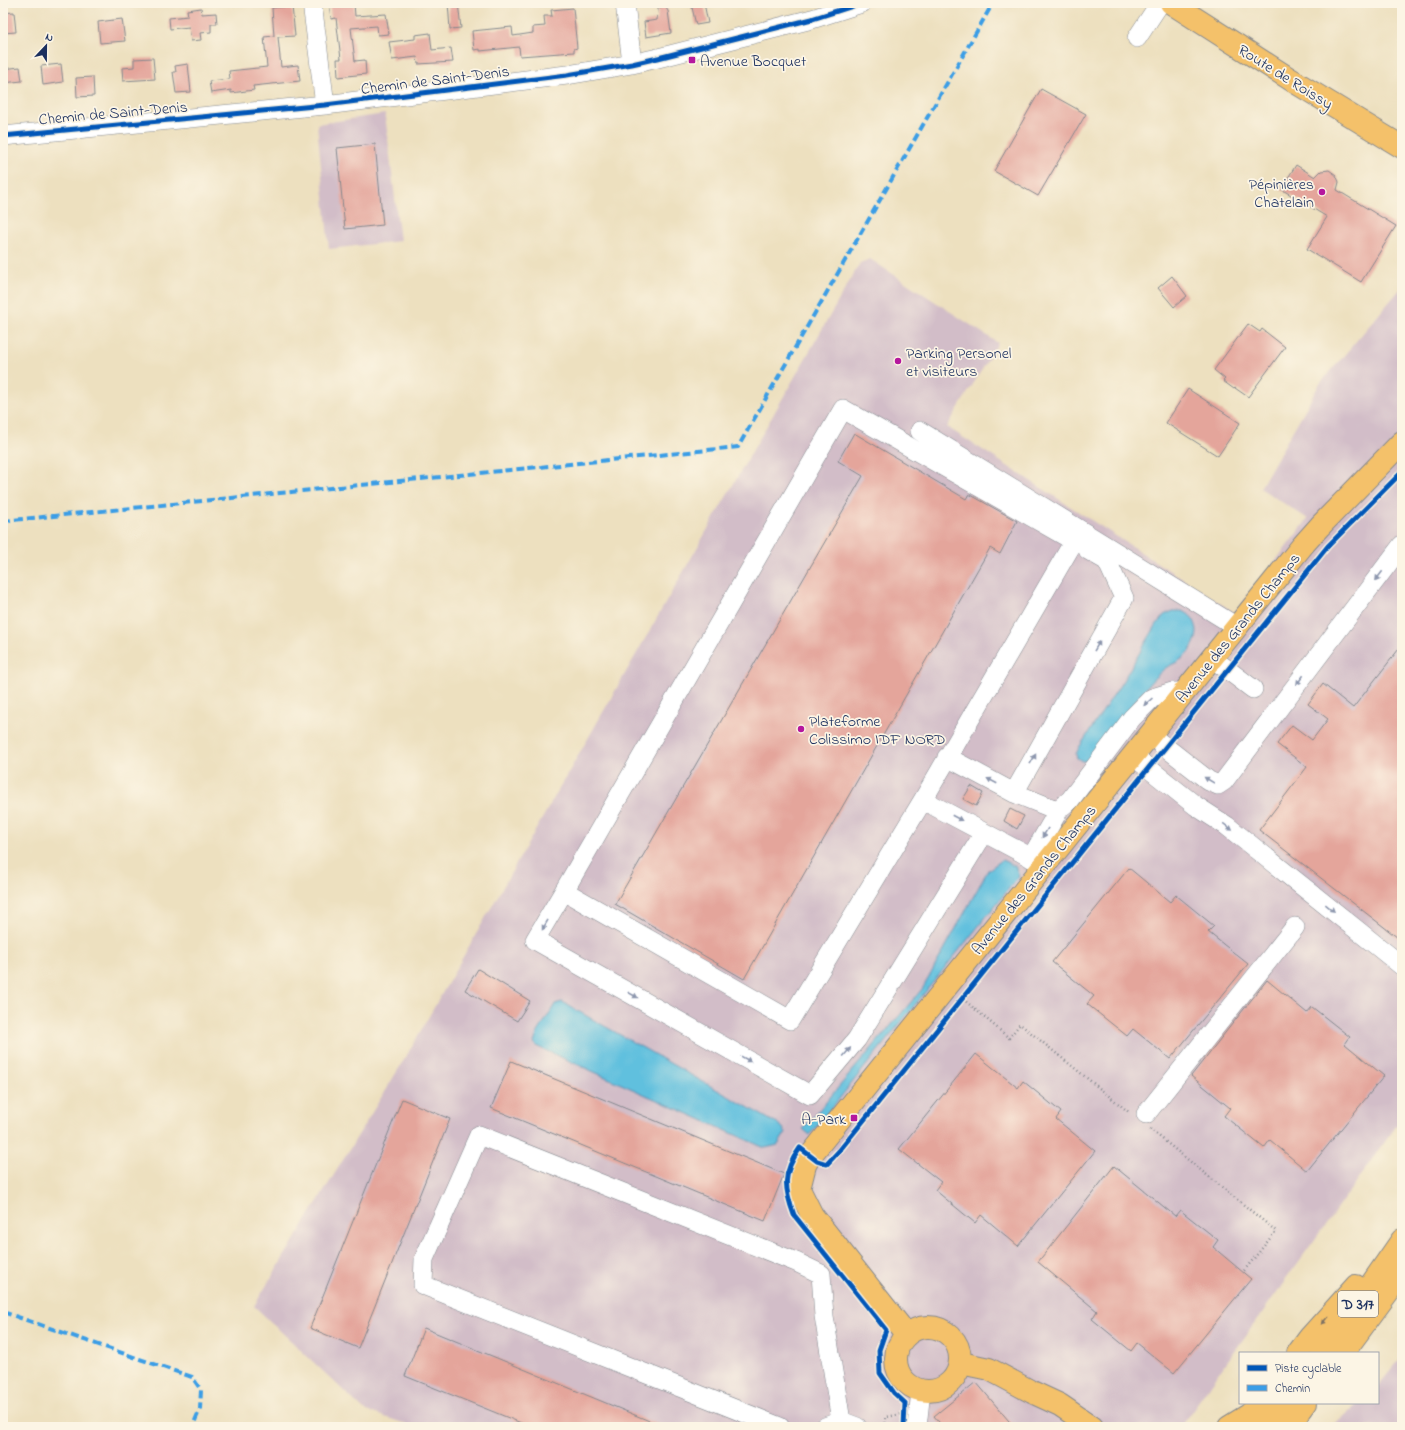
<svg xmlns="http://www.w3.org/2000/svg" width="1405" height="1430" viewBox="0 0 1405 1430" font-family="'Indie Flower',sans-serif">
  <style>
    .industrial { fill: #d2bdc8 }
    .water { fill: #60c0de; stroke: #3e789e }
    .building { fill: #e4a59b }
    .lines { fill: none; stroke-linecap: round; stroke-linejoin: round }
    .minor-casing { stroke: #84888e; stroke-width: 20 }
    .major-casing { stroke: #84888e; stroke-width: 24 }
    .path { stroke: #84888e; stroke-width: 2.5; stroke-dasharray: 1 3; stroke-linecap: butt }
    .minor { stroke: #fff; stroke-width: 19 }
    .major { stroke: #f4c16a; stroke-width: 22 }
    .quiet { stroke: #3b9de6; stroke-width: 4; stroke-dasharray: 8 4; stroke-linecap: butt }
    .cycleway-casing { stroke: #fcf5e5; stroke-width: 8 }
    .cycleway { stroke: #0057b8; stroke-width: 5 }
    .oneway { fill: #8d97ae }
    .oneway2 { fill: #7d7163 }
    .poi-dot { fill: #b5179e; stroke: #fcf5e5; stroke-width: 1.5 }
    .labels { text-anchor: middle; stroke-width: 3.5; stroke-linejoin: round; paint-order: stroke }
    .shield { fill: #fcf5e5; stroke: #5e6a86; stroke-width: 1 }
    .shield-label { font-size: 15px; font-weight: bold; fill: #1b2f5e }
    .poi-label { font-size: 16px; fill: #1b2f5e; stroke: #fcf5e5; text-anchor: start }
    .street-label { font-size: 16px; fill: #1b2f5e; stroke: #fcf5e5 }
  </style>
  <rect width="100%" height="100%" fill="#fcf5e5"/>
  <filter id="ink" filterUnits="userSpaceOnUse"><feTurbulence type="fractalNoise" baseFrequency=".025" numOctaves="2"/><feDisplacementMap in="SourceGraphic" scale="8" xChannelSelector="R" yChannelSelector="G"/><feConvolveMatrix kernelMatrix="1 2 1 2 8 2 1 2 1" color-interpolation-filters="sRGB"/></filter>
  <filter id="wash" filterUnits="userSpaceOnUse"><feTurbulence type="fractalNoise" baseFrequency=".012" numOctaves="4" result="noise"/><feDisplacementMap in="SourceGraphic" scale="16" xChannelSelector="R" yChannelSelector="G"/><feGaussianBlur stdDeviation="0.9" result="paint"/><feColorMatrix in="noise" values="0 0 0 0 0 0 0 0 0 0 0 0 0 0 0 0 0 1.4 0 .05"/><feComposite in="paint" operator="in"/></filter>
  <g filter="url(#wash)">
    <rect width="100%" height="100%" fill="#ede0bf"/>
    <path class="industrial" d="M 385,114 L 400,241 L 329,249 L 317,124 Z
      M 870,259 L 998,343 L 947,427 L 1235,613 L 1308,519 L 1260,488 L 1319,385 L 1402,287 L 1402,1118 L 1180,1427 L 415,1427 L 364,1410 L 254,1306 L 404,1060 L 860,263 Z
      M 1402,1357 L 1402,1427 L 1332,1427 L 1359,1403 L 1378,1403 L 1378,1386 Z"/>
    <path class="water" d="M 1173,611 C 1176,611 1180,611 1182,611 C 1195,615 1200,630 1195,641 C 1193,647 1186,657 1180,660 C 1175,664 1169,665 1164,669 C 1134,695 1116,733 1088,761 L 1082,761 L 1077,758 L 1076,754 L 1080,746 L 1122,682 L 1157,624 L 1164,615 Z
      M 1002,860 L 1015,866 L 1019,876 L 810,1135 L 803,1129 L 923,988 L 988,870 Z
      M 562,1002 L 781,1126 L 786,1132 L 778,1145 L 765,1148 L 538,1047 L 534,1043 L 537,1034 L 555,1004 Z"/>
    <g id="blocks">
      <path class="building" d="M 329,3 L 354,3 L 355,16 L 386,14 L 389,34 L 378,35 L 377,26 L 351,28 L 355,61 L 365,60 L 366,74 L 338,77 L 337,59 L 341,59 L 336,18 L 331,19 Z
        M 448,3 L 458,3 L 461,28 L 450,29 Z
        M 691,3 L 704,3 L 708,23 L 696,25 Z
        M 664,5 L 668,11 L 671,33 L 646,37 L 644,22 L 657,20 L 658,9 Z
        M 292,6 L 295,36 L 278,37 L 281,67 L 298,65 L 300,81 L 253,86 L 254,90 L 231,93 L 231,90 L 211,93 L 209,81 L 230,79 L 229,71 L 267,67 L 264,37 L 274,36 L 272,8 Z
        M 201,8 L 202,14 L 216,13 L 217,24 L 211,24 L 211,32 L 200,33 L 201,40 L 191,41 L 189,27 L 170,29 L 169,18 L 188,16 L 187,10 Z
        M 573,8 L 577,48 L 574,49 L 574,52 L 520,56 L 519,47 L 480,51 L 480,49 L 474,50 L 472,31 L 512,27 L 513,36 L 533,33 L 533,27 L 545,26 L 544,16 L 552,16 L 551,10 Z
        M 14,12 L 16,32 L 3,33 L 3,13 Z
        M 122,19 L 125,41 L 100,43 L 98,22 Z
        M 430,33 L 432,50 L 451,48 L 453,62 L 418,64 L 417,57 L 392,60 L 389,42 L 415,39 L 415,35 Z
        M 153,58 L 155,79 L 123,81 L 122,68 L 134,67 L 134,59 Z
        M 61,64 L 63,82 L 43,85 L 41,66 Z
        M 188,64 L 191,92 L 176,93 L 173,72 L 176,72 L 175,66 Z
        M 20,67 L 22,81 L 3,83 L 3,69 Z
        M 93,77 L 94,96 L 77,97 L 76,78 Z
        M 1041,89 L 1086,114 L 1038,196 L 994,171 Z
        M 375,144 L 383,225 L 345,229 L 337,148 Z
        M 1296,165 L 1315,177 L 1321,171 L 1329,170 L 1336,175 L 1339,182 L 1337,190 L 1396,226 L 1361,282 L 1307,249 L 1327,217 L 1281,189 Z
        M 1172,276 L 1187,296 L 1174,307 L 1158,288 Z
        M 1248,324 L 1260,332 L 1262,329 L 1285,347 L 1248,397 L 1235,388 L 1234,389 L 1223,381 L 1225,379 L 1214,370 Z
        M 1188,389 L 1240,423 L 1218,456 L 1166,423 Z
        M 854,433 L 966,499 L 969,494 L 1017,521 L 1000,554 L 990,548 L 744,979 L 615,904 L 863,476 L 838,461 Z
        M 1402,645 L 1402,941 L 1259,830 L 1307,767 L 1277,744 L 1292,725 L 1312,740 L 1328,719 L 1308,704 L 1323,684 L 1353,708 Z
        M 971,786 L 983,793 L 976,806 L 963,799 Z
        M 1010,809 L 1024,816 L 1017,829 L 1004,821 Z
        M 1129,868 L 1170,902 L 1176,895 L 1214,926 L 1208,932 L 1248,964 L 1170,1059 L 1133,1029 L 1127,1036 L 1087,1004 L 1094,996 L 1052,962 Z
        M 478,969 L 530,1001 L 517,1021 L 465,990 Z
        M 1267,980 L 1307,1013 L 1312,1007 L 1350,1037 L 1345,1044 L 1384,1076 L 1307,1171 L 1270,1140 L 1264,1148 L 1224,1116 L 1230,1108 L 1191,1076 Z
        M 976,1054 L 1018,1088 L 1023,1081 L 1061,1112 L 1056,1119 L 1095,1151 L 1018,1246 L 981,1215 L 975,1223 L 935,1190 L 941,1182 L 899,1149 Z
        M 511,1061 L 784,1174 L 765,1221 L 491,1108 Z
        M 402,1099 L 450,1119 L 358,1348 L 310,1328 Z
        M 1114,1166 L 1175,1216 L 1180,1210 L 1218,1240 L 1213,1247 L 1251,1279 L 1174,1373 L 1137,1343 L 1131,1351 L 1092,1319 L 1097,1311 L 1038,1262 Z
        M 424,1328 L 664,1427 L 531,1427 L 405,1376 Z
        M 976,1382 L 1014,1427 L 943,1427 L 934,1416 Z"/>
    </g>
  </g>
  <g filter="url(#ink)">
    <use href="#blocks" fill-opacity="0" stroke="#84888e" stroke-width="1"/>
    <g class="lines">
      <g class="minor-casing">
        <path id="minor" d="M 312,3 L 325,105
          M 625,3 L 632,64
          M 1137,38 L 1160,3
          M 3,136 L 325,105 L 567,75 L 632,64 L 658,58 L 812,19 L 862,3
          M 843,409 L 1074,541 L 923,800 L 790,1020 L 564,891 Z
          M 920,431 L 1237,627
          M 1212,658 L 1253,689
          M 1150,735 L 1209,781 L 1218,785 L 1224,781 L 1402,545
          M 1133,756 L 1196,806 L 1227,826 L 1402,966
          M 947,757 L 1014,793 L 1054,809 L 1060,808 L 1070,800 L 1132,718 L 1152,698 L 1172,692 L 1184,692
          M 1014,793 L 1124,598 L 1107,561 L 1088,550
          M 923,800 L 1045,865
          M 1031,858 L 1060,808
          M 564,891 L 535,940 L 810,1095 L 857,1039 L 984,833
          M 1146,1114 L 1295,927
          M 780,1427 L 423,1285 L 424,1259 L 479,1135 L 796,1262 L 821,1274 L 824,1316 L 841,1421
          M 825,1427 L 841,1421 L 857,1427
          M 917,1427 L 921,1391"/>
      </g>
      <g class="major-casing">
        <path id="major" d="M 1171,3 L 1290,79 L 1402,147
          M896 1359a32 32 0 1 1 64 0a32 32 0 1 1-64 0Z
          M 907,1335 L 812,1215 L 799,1189 L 805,1165 L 810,1156 L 1303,545 L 1320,526 L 1402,442
          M 1298,1353 L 1310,1337 L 1356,1286
          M 1322,1353 L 1348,1318 L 1402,1240
          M 1343,1353 L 1402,1273
          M 961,1363 L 989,1369 L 1032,1392 L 1060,1405 L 1092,1427
          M 1229,1427 L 1250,1414 L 1259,1403
          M 1265,1427 L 1284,1403
          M 1287,1427 L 1305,1403"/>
      </g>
      <path class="path" d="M 963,999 L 1009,1038 L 1020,1024 L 1130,1113
        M 1150,1129 L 1276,1231 L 1243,1272
        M 885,1427 L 886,1417 L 903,1414"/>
      <use href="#minor" class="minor"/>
      <use href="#major" class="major"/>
      <path class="quiet" d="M 3,521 L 738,447 L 993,3
        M 3,1312 L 192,1377 L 201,1390 L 200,1409 L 194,1423 L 197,1427"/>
      <g class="cycleway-casing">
        <path id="cycleway" d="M 3,136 L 325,105 L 567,75 L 632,64 L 658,58 L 812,19 L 862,3
          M 904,1427 L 905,1403 L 894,1393 L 880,1373 L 879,1350 L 886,1330 L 794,1215 C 784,1188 782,1173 800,1148 L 817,1161 L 827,1164 L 839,1151 L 1328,546 L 1402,472"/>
      </g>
      <use href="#cycleway" class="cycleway"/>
    </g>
    <defs><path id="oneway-solid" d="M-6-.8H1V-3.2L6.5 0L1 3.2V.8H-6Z"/></defs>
    <g class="oneway">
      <use href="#oneway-solid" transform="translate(1379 576) rotate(127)"/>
      <use href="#oneway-solid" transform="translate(1097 646) rotate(-60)"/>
      <use href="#oneway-solid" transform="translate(1300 680) rotate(127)"/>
      <use href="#oneway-solid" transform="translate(1148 702) rotate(138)"/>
      <use href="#oneway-solid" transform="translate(1033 759) rotate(-60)"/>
      <use href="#oneway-solid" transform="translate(1209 780) rotate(-149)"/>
      <use href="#oneway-solid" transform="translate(992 781) rotate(-152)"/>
      <use href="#oneway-solid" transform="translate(957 818) rotate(28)"/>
      <use href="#oneway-solid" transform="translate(1228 827) rotate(36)"/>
      <use href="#oneway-solid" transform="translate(1045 833) rotate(121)"/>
      <use href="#oneway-solid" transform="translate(1330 908) rotate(39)"/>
      <use href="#oneway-solid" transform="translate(545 925) rotate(120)"/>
      <use href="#oneway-solid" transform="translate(633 995) rotate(29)"/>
      <use href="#oneway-solid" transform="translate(847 1052) rotate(-50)"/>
      <use href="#oneway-solid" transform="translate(746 1059) rotate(29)"/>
    </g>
    <use class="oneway2" href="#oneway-solid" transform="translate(1325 1320) rotate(132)"/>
  </g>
  <g class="poi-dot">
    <rect x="688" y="56" width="8" height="8" rx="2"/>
    <circle cx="1322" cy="192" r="4"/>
    <circle cx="898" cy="361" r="4"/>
    <circle cx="801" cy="729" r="4"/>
    <rect x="850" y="1114" width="8" height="8" rx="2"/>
  </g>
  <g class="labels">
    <rect class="shield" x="1338" y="1291" width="40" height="26" rx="3"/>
    <g class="shield-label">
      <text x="1358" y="1309">D 317</text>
    </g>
    <g class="poi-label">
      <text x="700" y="66">Avenue Bocquet</text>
      <text x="1314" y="189" text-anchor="end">Pépinières<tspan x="1314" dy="18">Chatelain</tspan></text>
      <text x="906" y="358">Parking Personel<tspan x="906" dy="18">et visiteurs</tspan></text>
      <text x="809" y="726">Plateforme<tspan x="809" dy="18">Colissimo IDF NORD</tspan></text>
      <text x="846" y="1124" text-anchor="end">A-Park</text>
    </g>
    <g class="street-label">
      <text transform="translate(1286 76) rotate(32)" y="6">Route de Roissy</text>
      <text transform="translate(435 79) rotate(-7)" y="6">Chemin de Saint-Denis</text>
      <text transform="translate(113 112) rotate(-5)" y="6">Chemin de Saint-Denis</text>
      <text transform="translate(1237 627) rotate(-51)" y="6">Avenue des Grands Champs</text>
      <text transform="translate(1033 879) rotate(-51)" y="6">Avenue des Grands Champs</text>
    </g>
  </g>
  <rect width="1405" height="1430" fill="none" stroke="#fcf5e5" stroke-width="16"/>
  <rect x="1239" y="1352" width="140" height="52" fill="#fcf5e5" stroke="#a2a6af"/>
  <rect x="1247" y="1365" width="20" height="6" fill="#0057b8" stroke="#a2a6af"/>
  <text x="1275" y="1372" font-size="12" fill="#1b2f5e">Piste cyclable</text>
  <rect x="1247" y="1385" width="20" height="6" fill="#3b9de6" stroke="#a2a6af"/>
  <text x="1275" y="1392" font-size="12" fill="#1b2f5e">Chemin</text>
  <g transform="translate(46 46) rotate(22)" stroke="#fcf5e5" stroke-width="3" paint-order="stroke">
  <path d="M0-3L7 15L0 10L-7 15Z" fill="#1b2f5e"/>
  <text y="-6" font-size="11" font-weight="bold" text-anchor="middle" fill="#1b2f5e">N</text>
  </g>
</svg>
